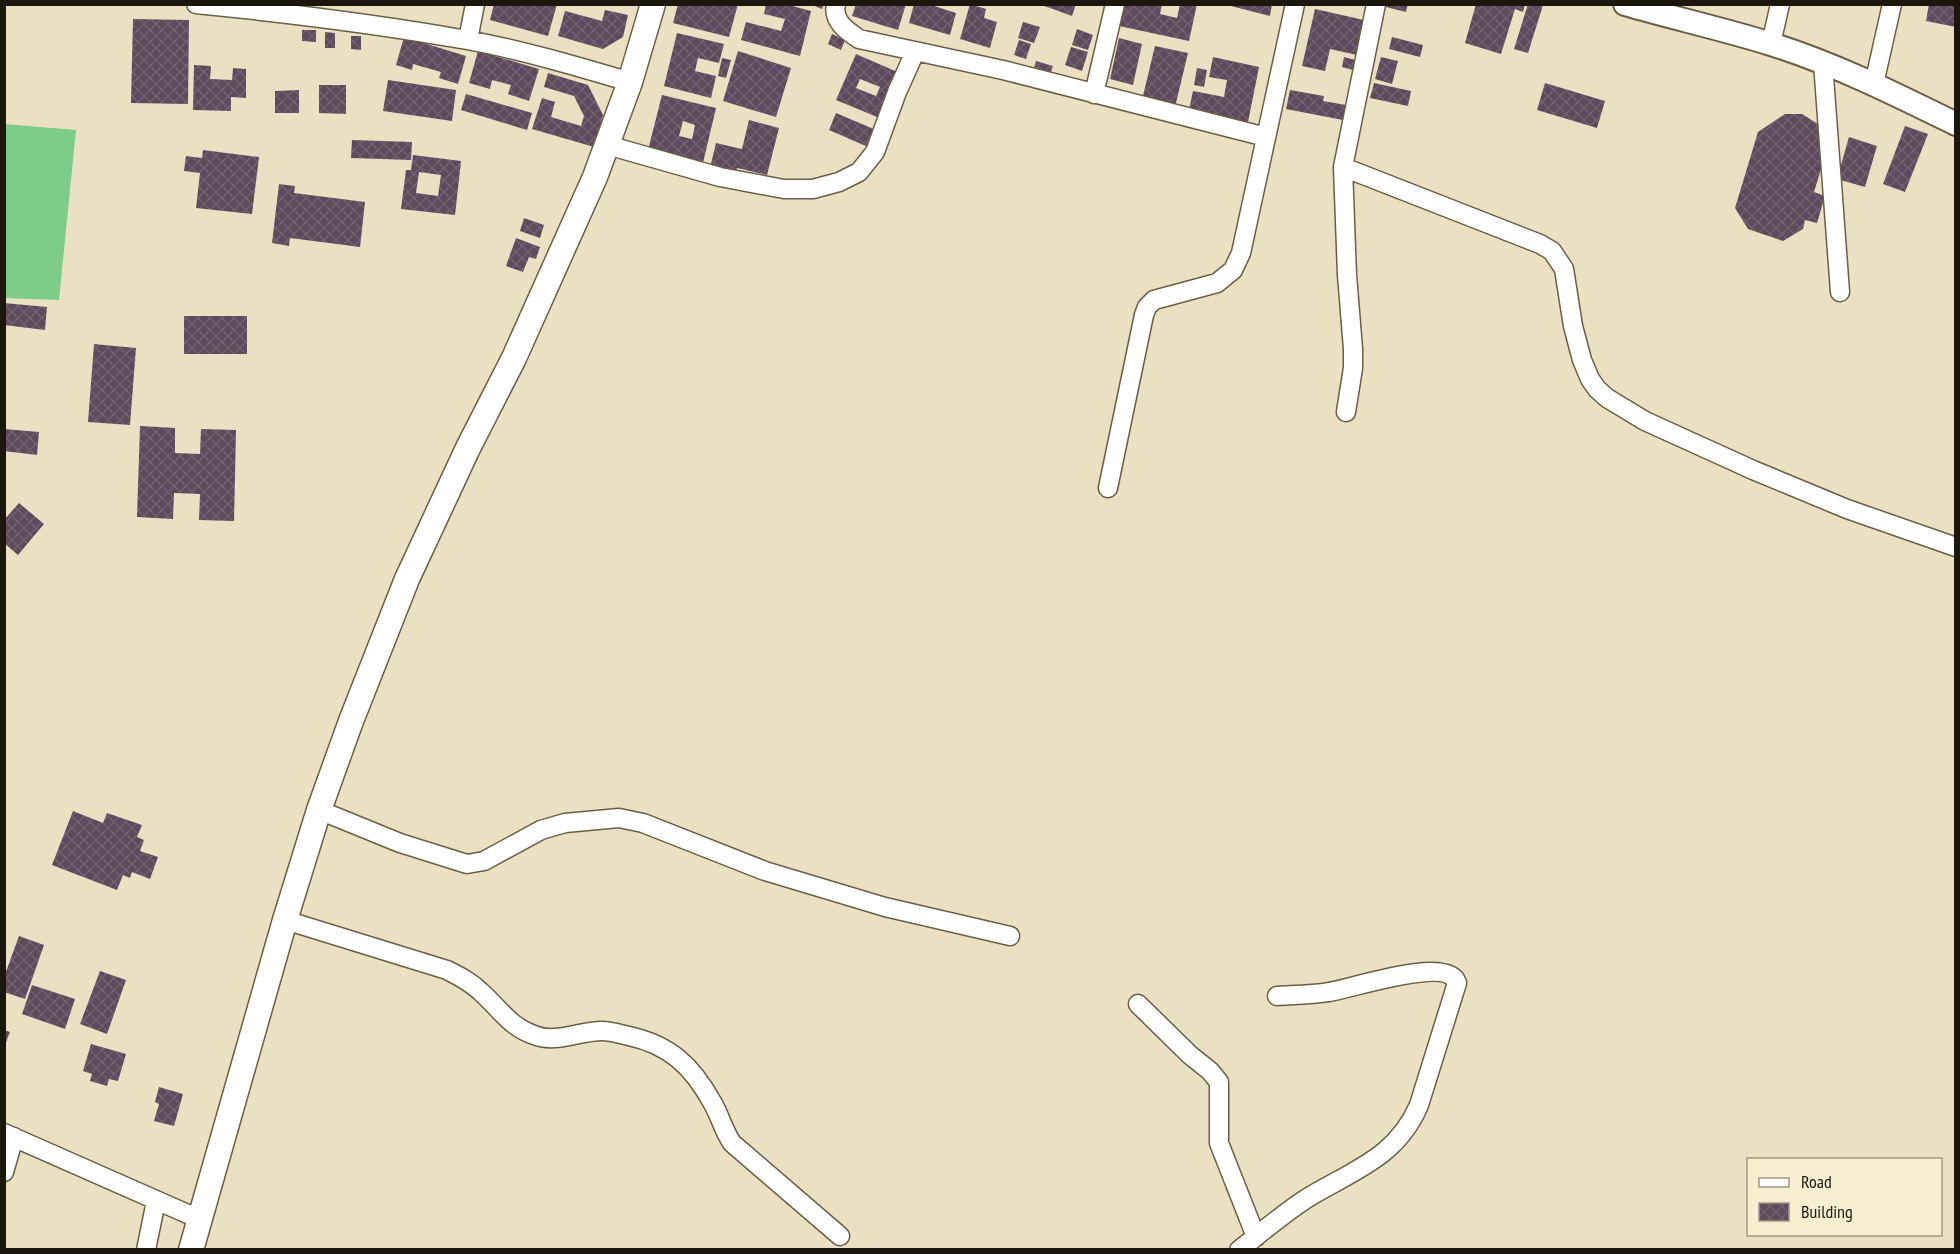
<svg xmlns="http://www.w3.org/2000/svg" width="1960" height="1254" viewBox="0 0 1960 1254" font-family="'PT Sans Narrow',sans-serif">
  <style>
    .grass { fill: #7ecc89 }
    .building { fill: url(#building-cross-hatch); fill-rule: evenodd }
    .lines { fill: none; stroke-linecap: round; stroke-linejoin: round }
    .minor-casing { stroke: #685f45; stroke-width: 21 }
    .tertiary-casing { stroke: #685f45; stroke-width: 26 }
    .secondary-casing { stroke: #685f45; stroke-width: 27 }
    .minor { stroke: #fff; stroke-width: 18 }
    .tertiary { stroke: #fff; stroke-width: 22 }
    .secondary { stroke: #fff; stroke-width: 24 }
  </style>
  <defs>
    <pattern id="building-cross-hatch" width="8" height="8" patternUnits="userSpaceOnUse" patternTransform="scale(1.5)"><rect width="8" height="8" fill="#5f4a5d"/><path d="M0 0l8 8M0 8l8-8" fill="none" stroke="#71606f"/></pattern>
  </defs>
  <rect width="100%" height="100%" fill="#eae1c3"/>
  <path class="grass" d="M 4,124 L 76,130 L 59,300 L 5,298 Z"/>
  <path class="building" d="M 494,4 L 529,4 L 536,6 L 537,4 L 557,4 L 548,36 L 490,20 Z
    M 678,4 L 738,4 L 729,37 L 673,23 Z
    M 766,4 L 785,4 L 811,11 L 800,56 L 741,40 L 746,22 L 781,31 L 785,19 L 764,14 Z
    M 810,4 L 824,4 L 822,9 Z
    M 856,4 L 906,4 L 898,30 L 852,16 Z
    M 914,4 L 928,4 L 956,13 L 950,35 L 909,23 Z
    M 970,4 L 986,9 L 984,18 L 997,22 L 990,48 L 960,39 Z
    M 1039,4 L 1076,4 L 1072,16 Z
    M 1123,4 L 1162,4 L 1160,14 L 1177,18 L 1180,4 L 1197,4 L 1189,41 L 1119,26 Z
    M 1223,4 L 1272,4 L 1270,16 Z
    M 1387,4 L 1408,4 L 1406,12 L 1386,7 Z
    M 1476,4 L 1525,4 L 1523,12 L 1515,9 L 1501,54 L 1465,43 Z
    M 1528,4 L 1543,5 L 1528,53 L 1514,49 Z
    M 1929,4 L 1956,6 L 1956,27 L 1926,21 Z
    M 1315,9 L 1364,20 L 1357,55 L 1330,49 L 1325,71 L 1302,66 Z
    M 605,10 L 628,15 L 623,37 L 603,49 L 558,36 L 565,11 L 602,21 Z
    M 133,19 L 189,20 L 188,104 L 131,103 Z
    M 1023,22 L 1040,27 L 1034,43 L 1018,38 Z
    M 1077,29 L 1093,35 L 1088,50 L 1072,45 Z
    M 302,30 L 316,30 L 316,42 L 302,41 Z
    M 325,32 L 335,33 L 335,48 L 325,48 Z
    M 677,33 L 724,44 L 719,63 L 698,58 L 695,71 L 716,76 L 711,98 L 664,86 Z
    M 832,34 L 845,40 L 841,50 L 828,44 Z
    M 351,36 L 361,36 L 361,50 L 351,49 Z
    M 404,37 L 466,56 L 458,84 L 439,78 L 441,72 L 413,64 L 412,70 L 396,65 Z
    M 1392,37 L 1423,45 L 1420,57 L 1389,49 Z
    M 1119,38 L 1142,44 L 1133,85 L 1110,79 Z
    M 1019,40 L 1031,44 L 1026,59 L 1014,55 Z
    M 1155,46 L 1188,53 L 1175,107 L 1142,100 Z
    M 1071,47 L 1088,52 L 1082,71 L 1065,65 Z
    M 478,51 L 539,69 L 529,101 L 508,94 L 511,85 L 492,80 L 490,89 L 469,83 Z
    M 738,51 L 791,68 L 776,117 L 723,101 Z
    M 856,54 L 902,74 L 882,119 L 836,100 ZM 860,79 L 880,87 L 876,96 L 856,88 Z
    M 1213,57 L 1259,67 L 1248,122 L 1189,110 L 1193,91 L 1224,97 L 1227,80 L 1209,77 Z
    M 1344,57 L 1355,60 L 1353,70 L 1342,67 Z
    M 1381,57 L 1398,61 L 1392,84 L 1375,79 Z
    M 722,58 L 731,60 L 726,78 L 718,76 Z
    M 1036,61 L 1053,66 L 1048,80 L 1032,75 Z
    M 194,65 L 211,66 L 210,79 L 232,80 L 233,68 L 246,69 L 246,98 L 231,97 L 231,111 L 193,110 Z
    M 1197,68 L 1207,70 L 1204,87 L 1194,85 Z
    M 548,73 L 588,85 L 603,115 L 594,147 L 532,129 L 542,98 L 555,102 L 551,117 L 581,126 L 584,116 L 574,96 L 544,87 Z
    M 388,80 L 456,90 L 452,121 L 383,111 Z
    M 1374,83 L 1411,91 L 1408,106 L 1370,98 Z
    M 1545,83 L 1605,101 L 1597,128 L 1537,110 Z
    M 319,85 L 346,85 L 346,114 L 319,113 Z
    M 299,90 L 299,113 L 275,113 L 275,91 Z
    M 1290,90 L 1324,96 L 1323,101 L 1346,105 L 1343,120 L 1286,109 Z
    M 466,94 L 532,113 L 527,130 L 461,110 Z
    M 662,95 L 716,108 L 702,167 L 647,154 ZM 683,121 L 695,125 L 692,139 L 679,136 Z
    M 836,113 L 876,130 L 868,147 L 829,130 Z
    M 1785,114 L 1802,114 L 1818,124 L 1826,153 L 1814,192 L 1825,196 L 1817,223 L 1805,220 L 1803,229 L 1783,241 L 1748,229 L 1735,208 L 1758,132 Z
    M 749,120 L 779,128 L 767,175 L 737,168 L 735,174 L 710,168 L 716,143 L 742,149 Z
    M 1905,126 L 1928,134 L 1905,192 L 1883,184 Z
    M 1849,137 L 1877,146 L 1865,187 L 1837,179 Z
    M 352,140 L 412,142 L 411,160 L 351,158 Z
    M 203,150 L 259,157 L 252,214 L 196,208 L 200,173 L 184,171 L 186,156 L 202,158 Z
    M 413,155 L 461,161 L 455,215 L 401,209 L 406,170 L 411,170 ZM 419,172 L 441,175 L 438,196 L 416,193 Z
    M 279,184 L 295,186 L 294,193 L 365,202 L 360,247 L 290,238 L 289,246 L 272,243 Z
    M 524,218 L 544,225 L 540,238 L 520,231 Z
    M 516,238 L 540,247 L 536,259 L 529,257 L 523,272 L 506,266 Z
    M 4,303 L 47,307 L 45,330 L 4,325 Z
    M 184,316 L 247,316 L 247,354 L 184,354 Z
    M 94,344 L 136,348 L 130,425 L 88,422 Z
    M 140,426 L 175,428 L 175,453 L 200,454 L 201,429 L 236,430 L 234,521 L 199,520 L 200,494 L 174,493 L 173,519 L 137,517 Z
    M 4,429 L 39,432 L 37,455 L 4,451 Z
    M 19,503 L 44,524 L 18,555 L 4,543 L 4,520 Z
    M 73,811 L 103,823 L 107,813 L 142,825 L 137,837 L 144,840 L 140,851 L 158,857 L 150,879 L 132,872 L 130,878 L 123,875 L 117,890 L 52,865 Z
    M 19,936 L 44,945 L 25,999 L 4,992 L 4,977 Z
    M 100,971 L 126,980 L 107,1034 L 80,1024 Z
    M 32,985 L 75,999 L 65,1029 L 22,1014 Z
    M 4,1030 L 10,1032 L 5,1045 L 4,1045 Z
    M 91,1044 L 126,1054 L 118,1081 L 109,1079 L 107,1086 L 90,1081 L 92,1074 L 83,1071 Z
    M 159,1087 L 183,1094 L 174,1126 L 154,1121 L 159,1104 L 155,1102 Z"/>
  <g class="lines">
    <g class="minor-casing">
      <path id="minor" d="M 196,4 C 287,13 377,24 467,40 C 522,50 576,66 630,82
        M 836,4 C 832,21 847,31 859,39 L 1003,70 L 1266,137
        M 468,40 L 475,4
        M 1771,44 L 1780,4
        M 1823,63 L 1840,292
        M 1874,84 L 1892,4
        M 1094,94 L 1115,4
        M 607,145 L 720,177 L 784,189 L 813,189 L 839,182 L 859,172 L 875,152 L 897,92 L 915,52
        M 1343,167 L 1540,244 L 1552,251 L 1564,269 L 1573,326 L 1582,360 L 1590,379 L 1597,389 L 1607,398 L 1645,421 L 1753,470 L 1847,509 L 1956,547
        M 1346,412 L 1353,368 L 1353,349 L 1347,275 L 1343,167 L 1376,4
        M 1108,488 L 1144,315 L 1147,307 L 1154,300 L 1217,283 L 1233,270 L 1241,253 L 1295,4
        M 319,810 L 400,843 L 467,864 L 484,861 L 541,830 L 565,823 L 619,818 L 643,823 L 765,871 L 885,907 L 1010,936
        M 285,920 L 447,970 C 459,976 471,982 481,992 C 499,1008 510,1027 534,1035 C 556,1044 578,1031 602,1031 C 611,1031 620,1034 629,1036 C 670,1045 692,1066 712,1102 C 720,1115 723,1130 732,1143 L 840,1236
        M 1138,1004 L 1190,1055 L 1210,1071 L 1219,1082 L 1219,1143 L 1256,1237
        M 4,1133 L 199,1219
        M 4,1172 L 14,1137
        M 146,1250 L 156,1201
        M 1239,1250 C 1262,1232 1285,1212 1309,1197 C 1354,1170 1397,1157 1419,1105 L 1457,983 C 1448,955 1351,989 1329,992 C 1312,995 1294,995 1277,996"/>
    </g>
    <g class="tertiary-casing">
      <path id="tertiary" d="M 1625,4 C 1673,18 1723,29 1771,44 C 1835,64 1895,94 1956,124"/>
    </g>
    <g class="secondary-casing">
      <path id="secondary" d="M 191,1250 L 285,920 L 319,810 L 351,721 L 407,579 L 468,448 L 514,358 L 595,177 L 630,82 L 653,4"/>
    </g>
    <use href="#minor" class="minor"/>
    <use href="#tertiary" class="tertiary"/>
    <use href="#secondary" class="secondary"/>
  </g>
  <rect width="1960" height="1254" fill="none" stroke="#1b170d" stroke-width="12"/>
  <rect x="1747" y="1158" width="195" height="78" fill="#f8eed0" stroke="#a09882" stroke-width="1.5"/>
  <rect x="1759" y="1178" width="30" height="9" fill="#ffffff" stroke="#a09882" stroke-width="1.5"/>
  <text x="1801" y="1188" font-size="18" fill="#1b170d">Road</text>
  <rect x="1759" y="1203" width="30" height="18" fill="url(#building-cross-hatch)" stroke="#a09882" stroke-width="1.5"/>
  <text x="1801" y="1218" font-size="18" fill="#1b170d">Building</text>
</svg>
